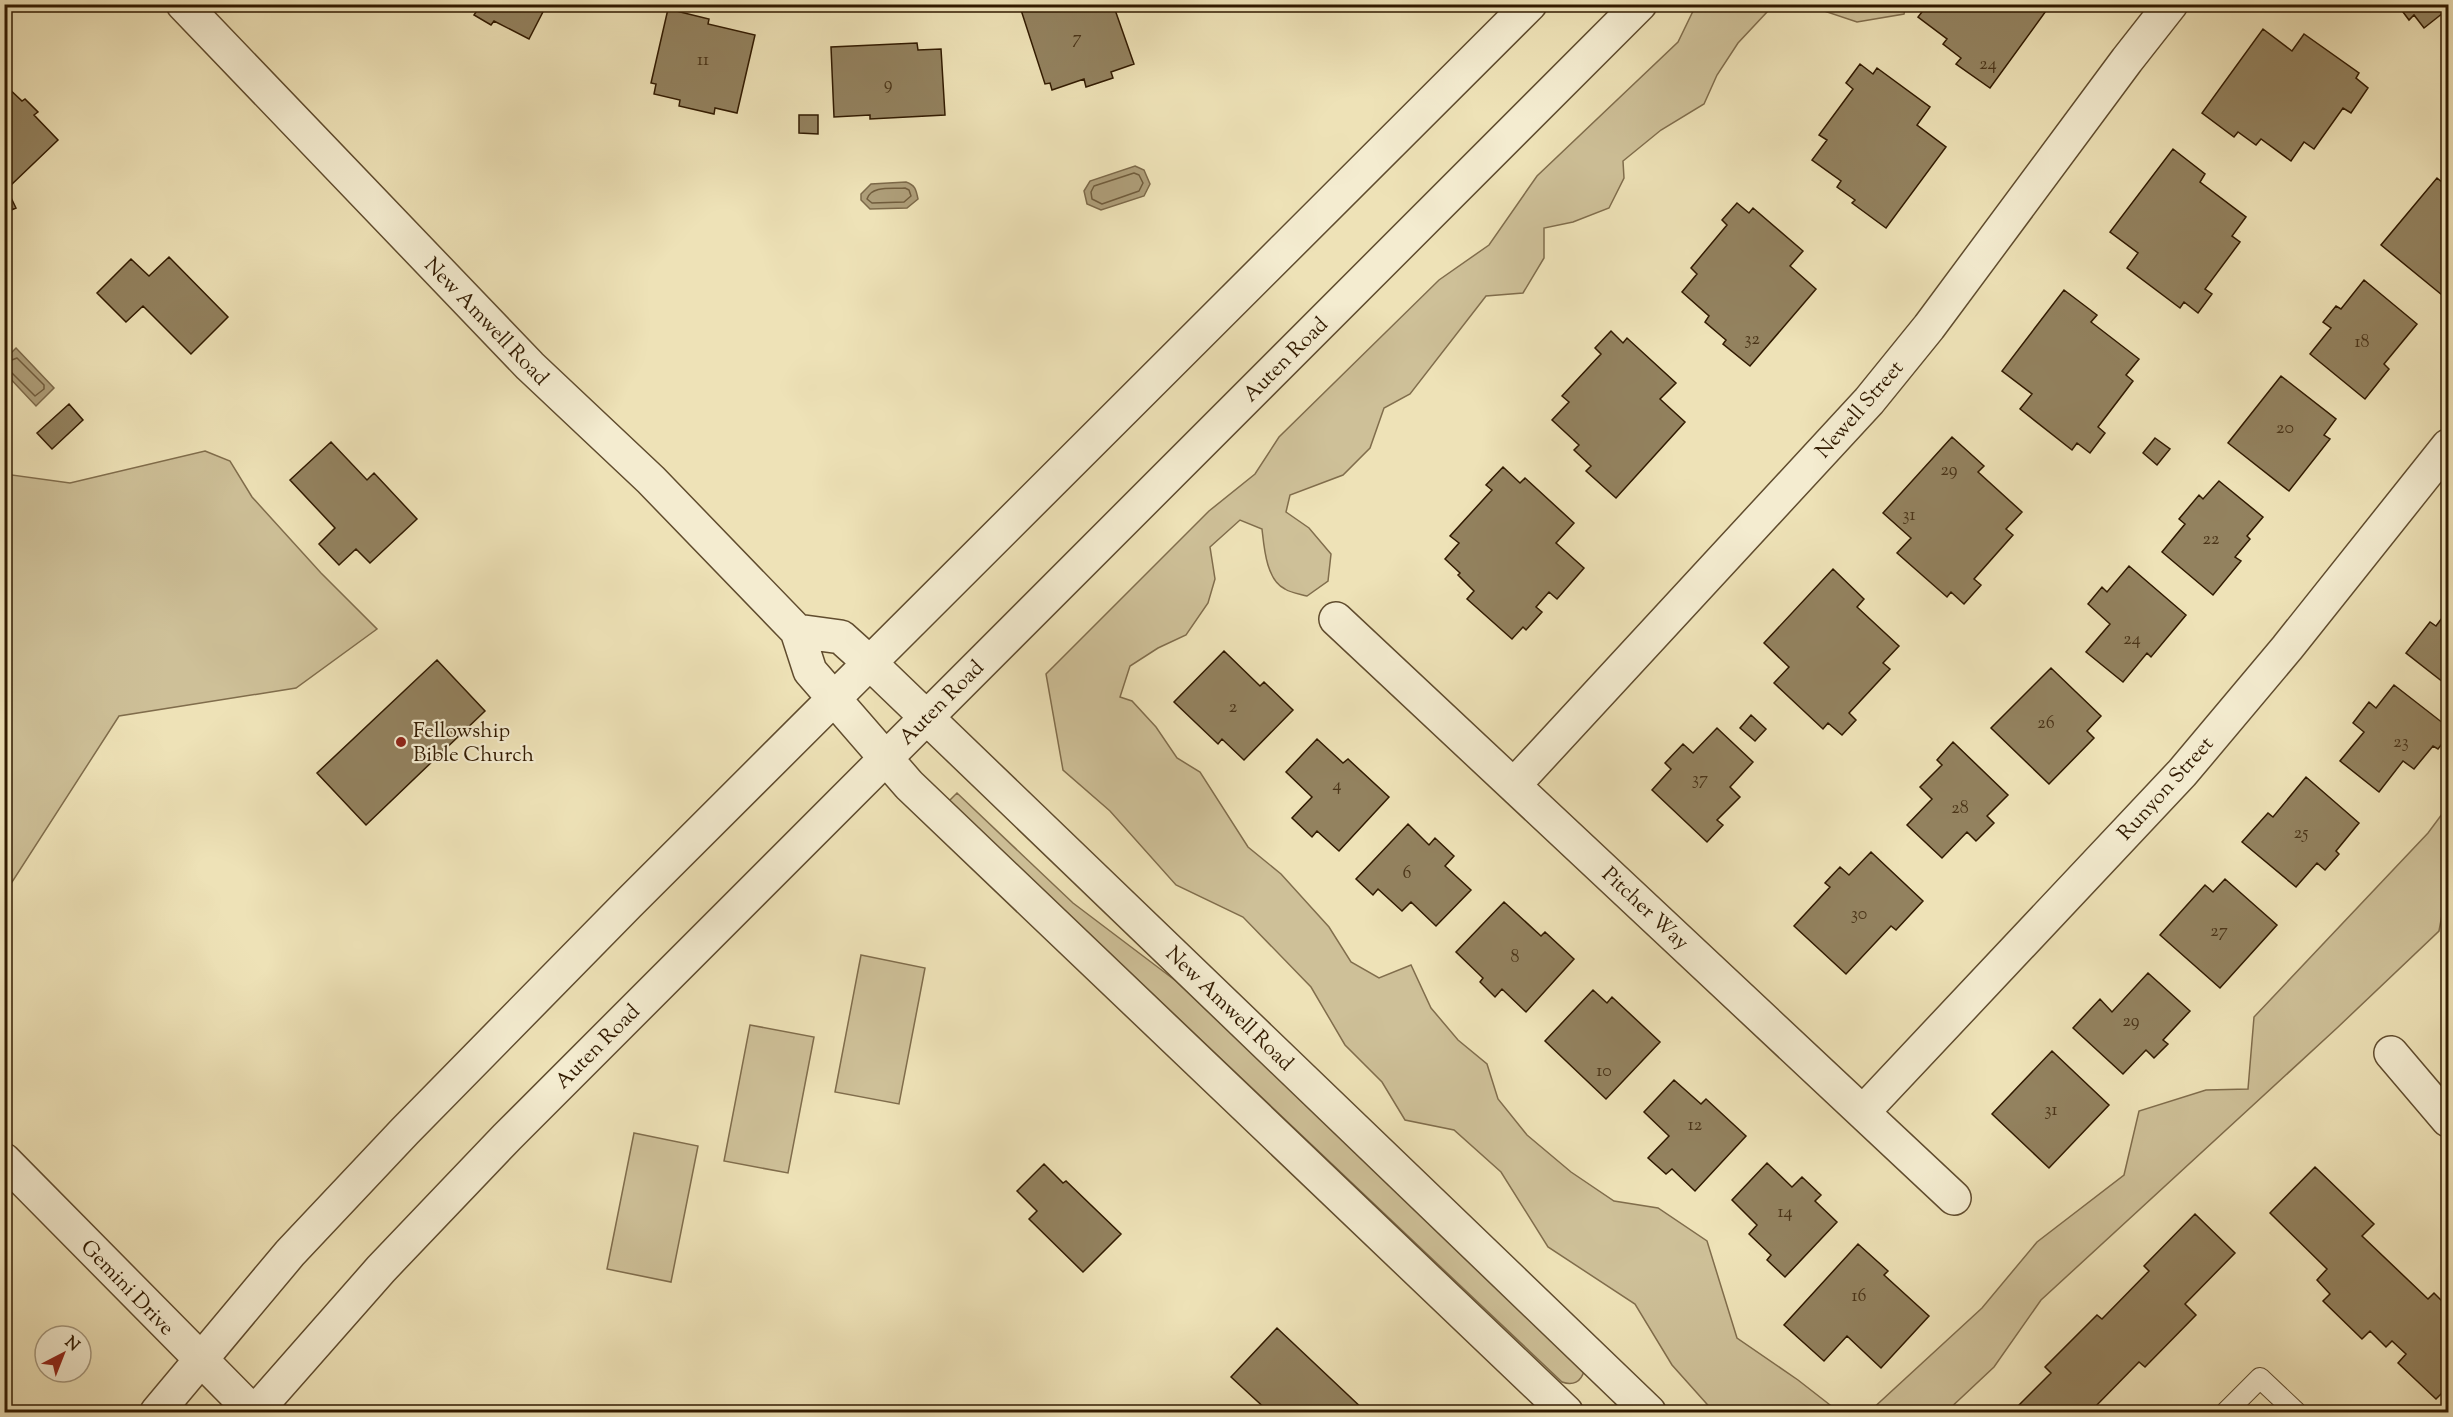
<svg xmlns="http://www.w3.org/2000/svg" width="2453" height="1417" viewBox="0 0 2453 1417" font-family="'Sorts Mill Goudy',serif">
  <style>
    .green { fill: #cec098; stroke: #806d4c; stroke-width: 1.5 }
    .water { fill: #ae9e79; stroke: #7c6949; stroke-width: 1.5 }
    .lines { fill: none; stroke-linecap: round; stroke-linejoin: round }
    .shore { stroke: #705c3c; stroke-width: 1.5 }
    .building { fill: #93825f; stroke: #311a00; stroke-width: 1.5 }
    .service-casing { stroke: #604c2e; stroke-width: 22 }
    .minor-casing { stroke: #604c2e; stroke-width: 36 }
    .tertiary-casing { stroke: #604c2e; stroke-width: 36 }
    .service { stroke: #f4ecd0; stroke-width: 20 }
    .minor { stroke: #f4ecd0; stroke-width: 33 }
    .tertiary { stroke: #f4ecd0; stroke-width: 33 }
    .poi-dot { fill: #8f2418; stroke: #f4ecd0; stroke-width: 2 }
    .labels { text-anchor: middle; stroke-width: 4.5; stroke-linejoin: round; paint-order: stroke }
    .number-label { font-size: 18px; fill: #4a3418 }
    .street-label { font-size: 21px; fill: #311a00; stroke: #f4ecd0 }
    .poi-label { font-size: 21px; fill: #311a00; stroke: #f4ecd0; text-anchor: start }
  </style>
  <rect width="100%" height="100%" fill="#eee2b7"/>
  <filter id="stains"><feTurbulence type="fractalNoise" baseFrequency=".00333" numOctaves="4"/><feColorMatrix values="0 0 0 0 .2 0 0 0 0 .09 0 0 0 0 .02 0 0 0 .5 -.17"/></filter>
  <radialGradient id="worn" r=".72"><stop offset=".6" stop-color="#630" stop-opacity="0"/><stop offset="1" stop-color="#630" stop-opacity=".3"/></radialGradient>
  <path class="green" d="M 1696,5 L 1771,5 L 1767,12 L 1738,43 L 1717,75 L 1704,104 L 1661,130 L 1623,161 L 1624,178 L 1609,208 L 1573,222 L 1544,228 L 1544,258 L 1523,293 L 1486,296 L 1410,394 L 1384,408 L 1370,448 L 1343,475 L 1290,495 L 1286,512 L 1309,528 L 1331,554 L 1328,581 L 1307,596 C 1300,594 1291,593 1285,589 C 1266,580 1264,546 1262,529 L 1240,520 L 1210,547 L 1215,579 L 1208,603 L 1186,635 L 1158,648 L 1130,666 L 1120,697 L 1132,701 L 1156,727 L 1177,758 L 1200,772 L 1248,847 L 1281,874 L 1329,927 L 1351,962 L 1379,978 L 1411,965 L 1431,1008 L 1458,1040 L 1487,1064 L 1498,1099 L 1527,1135 L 1571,1172 L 1614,1201 L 1658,1208 L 1707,1241 L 1737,1338 L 1798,1380 L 1839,1412 L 1714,1412 L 1672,1365 L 1635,1304 L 1548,1247 L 1501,1172 L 1454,1130 L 1405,1120 L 1382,1082 L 1345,1045 L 1311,987 L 1243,917 L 1176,885 L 1110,811 L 1063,770 L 1046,674 L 1209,511 L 1255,474 L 1279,437 L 1439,280 L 1489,245 L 1537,176 L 1678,42 Z
    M 1811,5 L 1906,5 L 1904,14 L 1857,22 L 1812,7 Z
    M 205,451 L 230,461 L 252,497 L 321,573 L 377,629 L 296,688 L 119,716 L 5,893 L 5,474 L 70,483 Z
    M 957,793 L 1073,903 L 1176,981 L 1579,1361 L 1584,1371 C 1581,1382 1573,1386 1562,1382 L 949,801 Z
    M 2448,806 L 2448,883 L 2439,931 L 2337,1028 L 2041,1300 L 1994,1367 L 1946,1412 L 1869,1412 L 1982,1308 L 2037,1242 L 2124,1175 L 2139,1111 L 2206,1090 L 2248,1089 L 2254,1017 L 2428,833 Z
    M 861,955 L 925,968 L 899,1104 L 835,1092 Z
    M 750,1025 L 814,1037 L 788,1173 L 724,1161 Z
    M 634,1133 L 698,1146 L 671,1282 L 607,1269 Z"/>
  <path class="water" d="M 1135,166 L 1144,170 L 1150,184 L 1144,196 L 1101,210 L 1087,204 L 1084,191 L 1090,181 Z
    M 906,182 C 915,185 916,189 918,199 L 907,208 L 870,209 L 861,200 L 861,194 L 871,184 Z
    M 16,348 L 54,388 L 36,406 L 5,373 L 5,359 Z"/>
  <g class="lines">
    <path class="shore" d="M 1134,173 L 1139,175 L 1143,183 L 1139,191 L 1102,204 L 1092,199 L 1091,192 L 1094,186 Z
      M 905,188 L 909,190 L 911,196 L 904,202 L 872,203 L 867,199 C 871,185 893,189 905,188 Z
      M 4,363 L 17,358 L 44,385 L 44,389 L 35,396 L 11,372 L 4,370"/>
  </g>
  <path class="building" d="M 463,4 L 547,4 L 529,39 L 494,21 L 491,25 L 474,15 L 476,12 Z
    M 1037,4 L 1113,4 L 1134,64 L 1111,72 L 1113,78 L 1086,87 L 1084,79 L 1052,90 L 1050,83 L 1045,84 L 1021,10 Z
    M 1928,4 L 2051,4 L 1990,88 L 1956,64 L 1961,58 L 1943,44 L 1947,39 L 1918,17 Z
    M 2397,4 L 2439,4 L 2437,6 L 2443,13 L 2424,28 L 2414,15 L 2409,20 Z
    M 668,9 L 709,19 L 708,24 L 755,35 L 737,113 L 715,108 L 714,114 L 679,106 L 680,100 L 654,94 L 656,84 L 651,83 Z
    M 2263,29 L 2292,51 L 2304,34 L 2359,73 L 2356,78 L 2368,88 L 2351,113 L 2343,108 L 2314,149 L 2304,142 L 2291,161 L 2261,139 L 2256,145 L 2238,132 L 2234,137 L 2202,113 Z
    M 917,43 L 918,50 L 941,49 L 945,115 L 870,119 L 870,115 L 834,117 L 831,47 Z
    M 1860,64 L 1873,74 L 1877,68 L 1930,107 L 1917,125 L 1946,147 L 1886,228 L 1852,203 L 1855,200 L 1837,187 L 1841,181 L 1812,160 L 1827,140 L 1819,135 L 1853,89 L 1846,83 Z
    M 4,84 L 22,101 L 25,99 L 38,112 L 34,115 L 58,140 L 10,186 L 4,181 Z
    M 799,115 L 818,115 L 818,134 L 799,133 Z
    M 2173,149 L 2205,174 L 2200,182 L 2246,217 L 2232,236 L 2240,242 L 2205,289 L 2212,294 L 2198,313 L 2184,302 L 2180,308 L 2127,268 L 2138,253 L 2110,232 Z
    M 2437,178 L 2448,187 L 2448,287 L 2442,295 L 2381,245 Z
    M 4,183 L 16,208 L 4,213 Z
    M 1737,203 L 1749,213 L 1753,208 L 1803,251 L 1790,266 L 1816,289 L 1750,366 L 1723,344 L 1726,340 L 1705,322 L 1709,316 L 1682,292 L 1697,274 L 1691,268 L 1727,225 L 1722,220 Z
    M 169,257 L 228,317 L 191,354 L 143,306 L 126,322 L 97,293 L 131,259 L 149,276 Z
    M 2364,280 L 2417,324 L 2384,364 L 2389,369 L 2365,399 L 2310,354 L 2331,328 L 2323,322 L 2336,306 L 2341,309 Z
    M 2064,290 L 2097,315 L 2091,322 L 2139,359 L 2126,375 L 2133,381 L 2098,427 L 2105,433 L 2090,453 L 2077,443 L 2072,450 L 2020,409 L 2032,394 L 2002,371 Z
    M 1611,331 L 1623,343 L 1627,338 L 1676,383 L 1660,399 L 1685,422 L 1616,498 L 1586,471 L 1591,466 L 1574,450 L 1579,445 L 1552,420 L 1569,402 L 1562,396 L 1601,354 L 1595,348 Z
    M 2281,376 L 2336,419 L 2324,435 L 2330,439 L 2289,491 L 2228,443 Z
    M 69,404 L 83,420 L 52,449 L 37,433 Z
    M 1952,437 L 1984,466 L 1978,472 L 2022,512 L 2006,529 L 2013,535 L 1974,579 L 1981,585 L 1964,604 L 1951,592 L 1947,597 L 1897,553 L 1911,538 L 1883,513 Z
    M 2155,438 L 2170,449 L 2157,465 L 2143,453 Z
    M 331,442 L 367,480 L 374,473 L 417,519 L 370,563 L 356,549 L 339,565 L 319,544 L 335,528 L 290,480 Z
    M 1503,467 L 1520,483 L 1525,478 L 1574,523 L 1556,543 L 1584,568 L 1557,599 L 1549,592 L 1536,607 L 1542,612 L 1526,630 L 1523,627 L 1512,639 L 1467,599 L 1474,591 L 1458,575 L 1460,573 L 1445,559 L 1459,543 L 1450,536 L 1492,490 L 1486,485 Z
    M 2219,481 L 2263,517 L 2247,536 L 2250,539 L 2235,557 L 2241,561 L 2213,595 L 2162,552 L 2185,524 L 2179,519 L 2199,495 L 2203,499 Z
    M 2129,566 L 2186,615 L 2151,657 L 2147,653 L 2123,682 L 2086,652 L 2110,624 L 2088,604 L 2102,587 L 2107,592 Z
    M 1833,569 L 1864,599 L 1857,607 L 1899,646 L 1883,663 L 1890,669 L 1849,713 L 1856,720 L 1842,735 L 1828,723 L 1823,729 L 1774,683 L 1789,667 L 1764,643 Z
    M 2448,610 L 2448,686 L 2406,653 L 2430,622 L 2436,626 Z
    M 1224,651 L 1260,686 L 1264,682 L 1293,710 L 1244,760 L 1222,739 L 1218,744 L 1174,702 Z
    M 437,660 L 485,711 L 366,825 L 317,773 Z
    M 2051,668 L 2101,716 L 2087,731 L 2094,738 L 2049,784 L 1991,728 Z
    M 2394,685 L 2448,727 L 2448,736 L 2438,749 L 2433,746 L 2414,769 L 2403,761 L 2379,792 L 2340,761 L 2364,732 L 2353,723 L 2369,702 L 2376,708 Z
    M 1751,715 L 1766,729 L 1755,741 L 1740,728 Z
    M 1717,728 L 1753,762 L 1730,787 L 1740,797 L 1717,820 L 1723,825 L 1707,842 L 1652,790 L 1671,769 L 1665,763 L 1683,744 L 1693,753 Z
    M 1317,739 L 1343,763 L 1348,759 L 1389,797 L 1339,851 L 1317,831 L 1312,837 L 1292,818 L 1312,797 L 1286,772 Z
    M 1953,742 L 2008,795 L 1987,816 L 1994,823 L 1976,841 L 1967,832 L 1942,858 L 1907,825 L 1932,799 L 1920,787 L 1942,765 L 1937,760 Z
    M 2306,777 L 2359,823 L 2336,851 L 2339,854 L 2325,870 L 2317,863 L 2296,887 L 2242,842 L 2268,813 L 2273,817 Z
    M 1408,824 L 1429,845 L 1435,838 L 1454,856 L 1445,866 L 1471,890 L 1436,926 L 1411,902 L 1402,911 L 1378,889 L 1373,895 L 1356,879 Z
    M 1871,852 L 1923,901 L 1896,930 L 1891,926 L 1846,974 L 1794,926 L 1830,887 L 1825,883 L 1840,867 L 1849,875 Z
    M 2225,879 L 2277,925 L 2220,988 L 2160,935 L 2205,885 L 2213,892 Z
    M 1504,902 L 1541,936 L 1545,932 L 1574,959 L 1526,1012 L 1502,989 L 1495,997 L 1480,982 L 1483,978 L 1456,952 Z
    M 2148,973 L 2190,1011 L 2163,1040 L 2168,1044 L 2154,1058 L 2146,1050 L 2123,1074 L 2073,1028 L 2100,999 L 2112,1012 Z
    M 1593,990 L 1607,1003 L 1612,997 L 1660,1042 L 1606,1099 L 1545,1041 Z
    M 2052,1051 L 2109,1105 L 2049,1168 L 1992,1114 Z
    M 1674,1080 L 1701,1104 L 1706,1099 L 1746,1136 L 1695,1191 L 1672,1169 L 1666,1174 L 1648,1158 L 1669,1136 L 1644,1112 Z
    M 1767,1163 L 1792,1187 L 1802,1177 L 1821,1195 L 1815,1201 L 1837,1222 L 1785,1277 L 1767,1260 L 1771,1255 L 1749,1234 L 1757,1225 L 1732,1200 Z
    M 1044,1164 L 1063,1183 L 1066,1181 L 1121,1234 L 1083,1272 L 1029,1219 L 1037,1211 L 1017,1191 Z
    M 2315,1167 L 2374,1224 L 2362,1236 L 2428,1299 L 2434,1293 L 2448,1307 L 2448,1395 L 2444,1391 L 2436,1399 L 2398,1363 L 2406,1354 L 2392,1341 L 2386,1347 L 2370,1331 L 2362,1339 L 2323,1301 L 2330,1294 L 2317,1280 L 2327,1269 L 2270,1213 Z
    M 2195,1214 L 2235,1253 L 2185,1304 L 2196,1315 L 2145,1367 L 2139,1362 L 2090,1412 L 2012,1412 L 2051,1373 L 2045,1367 L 2097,1315 L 2102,1319 L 2149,1271 L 2144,1266 Z
    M 1858,1244 L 1888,1271 L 1884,1275 L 1929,1316 L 1881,1368 L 1847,1336 L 1824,1361 L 1784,1325 Z
    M 1277,1328 L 1366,1412 L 1269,1412 L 1231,1377 Z
    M 661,1406 L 667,1412 L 655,1412 Z"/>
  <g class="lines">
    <g class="service-casing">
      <path id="service" d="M 2226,1412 L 2260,1378 L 2296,1412"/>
    </g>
    <g class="minor-casing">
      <path id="minor" d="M 1336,619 L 1954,1198
        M 1514,785 L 1869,401 L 1929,327 L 2127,60 L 2171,4
        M 2391,1053 L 2448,1120
        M 1863,1112 L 2182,773 L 2287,648 L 2448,446"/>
    </g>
    <g class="tertiary-casing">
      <path id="tertiary" d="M 183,4 L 530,366 L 651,480 L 797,631 L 810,671 L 909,785 L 1566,1412
        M 797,631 L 841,637 L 871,664 L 1649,1412
        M 4,1160 L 253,1412
        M 157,1412 L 290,1253 L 405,1131 L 628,904 L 1530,4
        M 255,1412 L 381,1269 L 507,1137 L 1640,4"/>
    </g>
    <use href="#service" class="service"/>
    <use href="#minor" class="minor"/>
    <use href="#tertiary" class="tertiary"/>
  </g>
  <circle class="poi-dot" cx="401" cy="742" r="6"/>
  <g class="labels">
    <g class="number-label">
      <text x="1077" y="43">7</text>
      <text x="703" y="65">11</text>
      <text x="1988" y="69">24</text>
      <text x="888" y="89">9</text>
      <text x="1752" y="344">32</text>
      <text x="2362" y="347">18</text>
      <text x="2285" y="433">20</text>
      <text x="1949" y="475">29</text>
      <text x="1909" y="520">31</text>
      <text x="2211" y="544">22</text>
      <text x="2132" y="644">24</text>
      <text x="1233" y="712">2</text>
      <text x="2046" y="728">26</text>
      <text x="2401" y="747">23</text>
      <text x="1700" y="784">37</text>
      <text x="1337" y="790">4</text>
      <text x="1960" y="813">28</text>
      <text x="2301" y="838">25</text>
      <text x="1407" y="878">6</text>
      <text x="1859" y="919">30</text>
      <text x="2219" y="936">27</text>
      <text x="1515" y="962">8</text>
      <text x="2131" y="1026">29</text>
      <text x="1604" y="1076">10</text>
      <text x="2051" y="1115">31</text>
      <text x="1695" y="1130">12</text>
      <text x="1785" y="1217">14</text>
      <text x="1859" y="1301">16</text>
    </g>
    <g class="street-label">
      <text transform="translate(487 321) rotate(46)" y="7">New Amwell Road</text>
      <text transform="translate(1285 359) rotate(-45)" y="7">Auten Road</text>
      <text transform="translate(1859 409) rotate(-49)" y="7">Newell Street</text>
      <text transform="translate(941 702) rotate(-45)" y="7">Auten Road</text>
      <text transform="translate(2165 788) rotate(-48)" y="7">Runyon Street</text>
      <text transform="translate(1646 908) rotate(43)" y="7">Pitcher Way</text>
      <text transform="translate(1230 1008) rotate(44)" y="7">New Amwell Road</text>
      <text transform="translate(597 1046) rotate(-45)" y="7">Auten Road</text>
      <text transform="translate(128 1287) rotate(46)" y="7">Gemini Drive</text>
    </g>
    <g class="poi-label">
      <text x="413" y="737">Fellowship<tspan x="413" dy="24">Bible Church</tspan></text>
    </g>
  </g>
  <rect width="2453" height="1417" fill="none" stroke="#eee2b7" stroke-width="24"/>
  <rect x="6" y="6" width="2441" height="1405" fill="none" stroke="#311a00" stroke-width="3"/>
  <rect x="12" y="12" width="2429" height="1393" fill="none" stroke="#311a00" stroke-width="1.5"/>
  <g transform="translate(63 1354) rotate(42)"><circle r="28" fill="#f4ecd0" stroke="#a6987d" stroke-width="1.5"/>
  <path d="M0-4.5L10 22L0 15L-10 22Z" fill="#8f2418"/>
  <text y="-9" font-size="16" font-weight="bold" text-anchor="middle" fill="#311a00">N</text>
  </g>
  <rect width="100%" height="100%" filter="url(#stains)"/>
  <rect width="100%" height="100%" fill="url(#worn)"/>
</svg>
